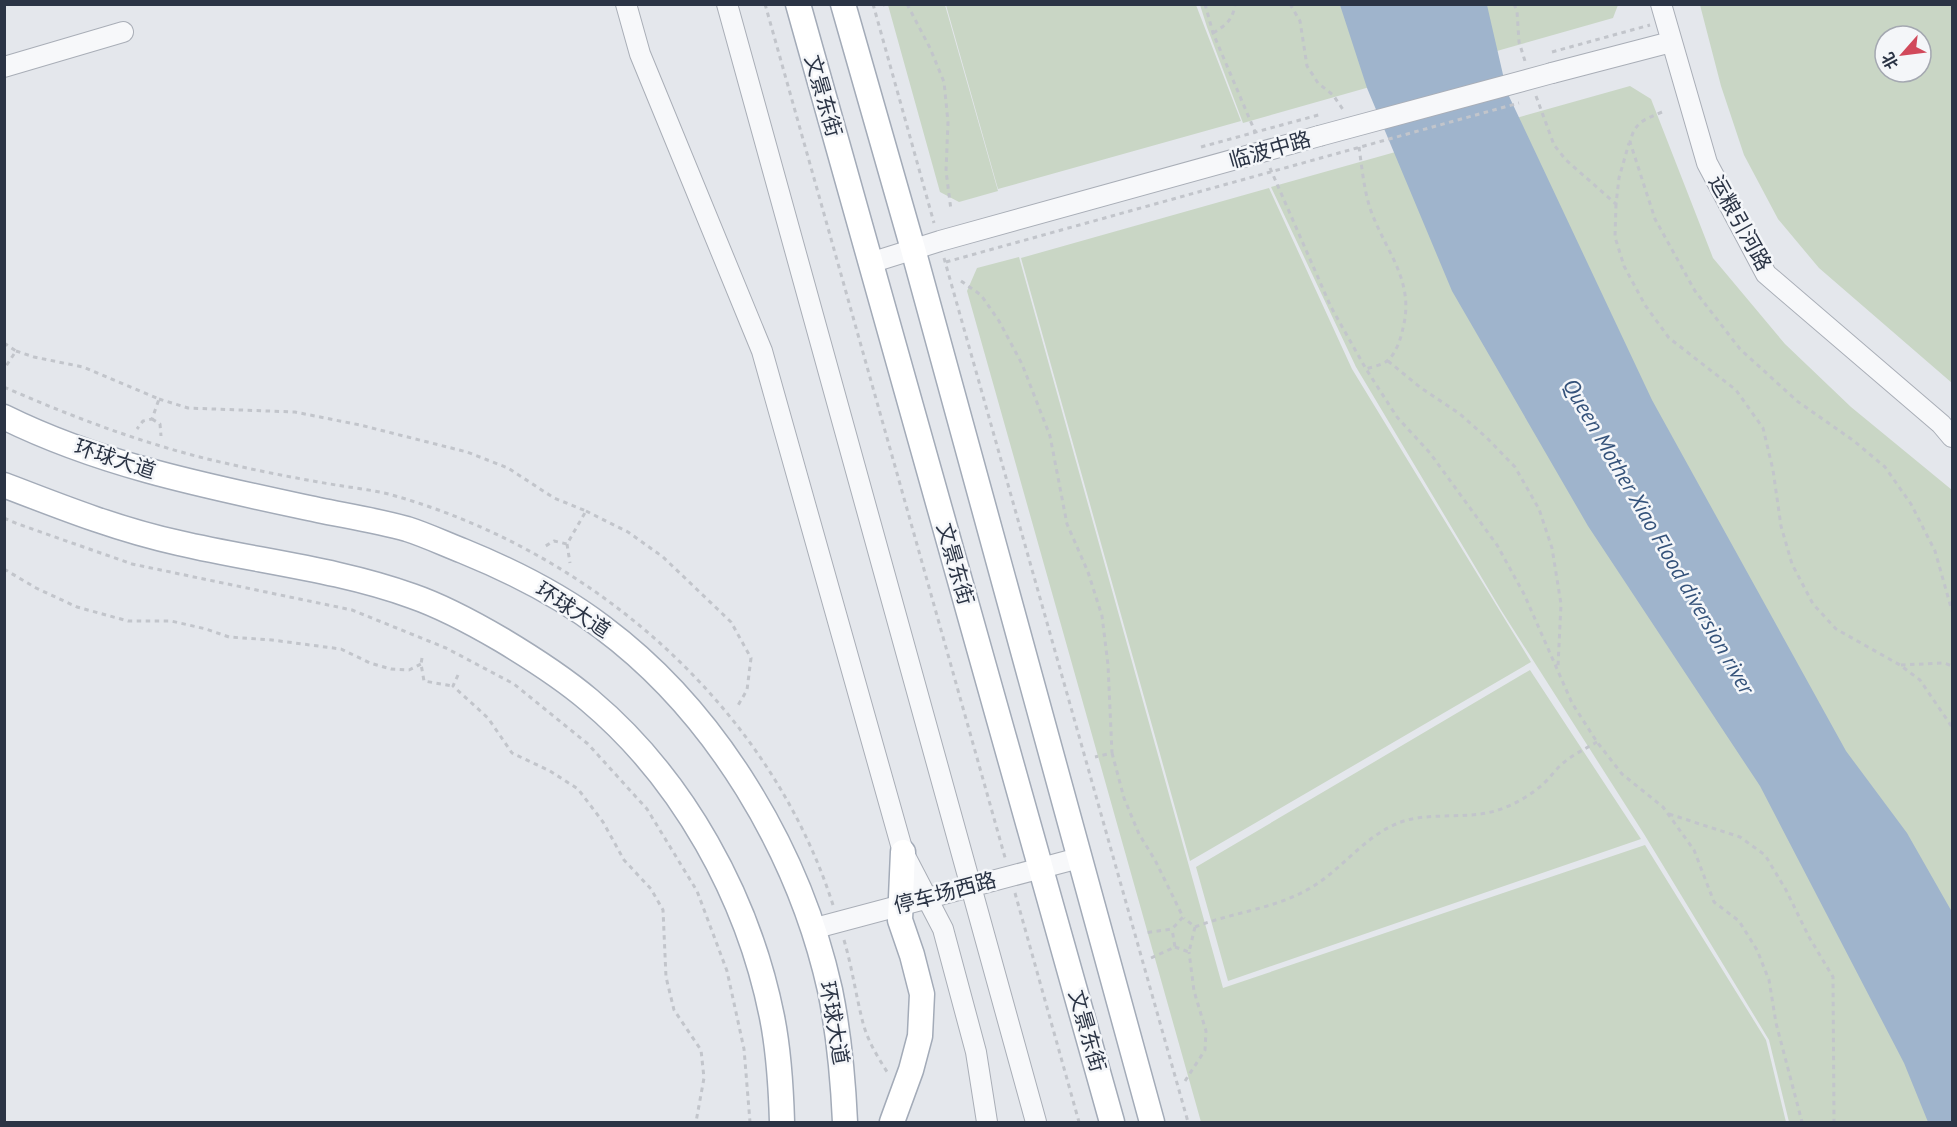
<svg xmlns="http://www.w3.org/2000/svg" width="1957" height="1127" viewBox="0 0 1957 1127" font-family="'PT Sans','Noto Sans SC',sans-serif">
  <style>
    .green { fill: #c9d6c5; fill-rule: evenodd }
    .water { fill: #9fb4cc }
    .lines { fill: none; stroke-linecap: round; stroke-linejoin: round }
    .minor-casing { stroke: #a9aeb7; stroke-width: 22 }
    .major-casing { stroke: #a3abb8; stroke-width: 27 }
    .path { stroke: #c2c5cb; stroke-width: 3; stroke-dasharray: 4.5 4.5; stroke-linecap: butt }
    .minor { stroke: #f7f8fa; stroke-width: 20 }
    .major { stroke: #fff; stroke-width: 24 }
    .minor-bridge-casing { stroke: #a9aeb7; stroke-width: 22; stroke-linecap: butt }
    .minor-bridge { stroke: #f7f8fa; stroke-width: 20 }
    .labels { text-anchor: middle; stroke-width: 5; stroke-linejoin: round; paint-order: stroke }
    .street-label { font-size: 21px; fill: #2b3445; stroke: #f4f6f9 }
    .water-label { font-size: 22px; font-style: italic; fill: #34527a; stroke: #f4f6f9 }
  </style>
  <rect width="100%" height="100%" fill="#e4e7ec"/>
  <path class="green" d="M 888,5 L 945,5 L 998,191 L 959,202 L 940,192 Z
    M 946,5 L 1196,5 L 1241,121 L 998,189 Z
    M 1200,5 L 1618,5 L 1613,18 L 1243,123 L 1207,27 Z
    M 1700,5 L 1952,5 L 1952,383 L 1819,268 L 1778,219 L 1744,155 L 1721,86 ZM 1885,36 L 1921,36 L 1921,72 L 1885,72 Z
    M 1630,86 L 1651,99 L 1713,258 L 1785,344 L 1851,407 L 1952,490 L 1952,1122 L 1789,1122 L 1769,1040 L 1644,834 L 1501,610 L 1356,367 L 1271,187 Z
    M 1269,188 L 1352,369 L 1531,662 L 1190,861 L 1021,258 Z
    M 1019,257 L 1223,988 L 1645,845 L 1766,1040 L 1786,1122 L 1201,1122 L 967,291 L 977,268 Z
    M 1530,670 L 1641,839 L 1228,981 L 1196,867 Z"/>
  <path class="water" d="M 1340,5 L 1487,5 L 1507,92 L 1652,400 L 1846,751 L 1907,833 L 1952,912 L 1952,1122 L 1928,1122 L 1904,1063 L 1760,786 L 1588,526 L 1452,291 L 1367,88 Z"/>
  <g class="lines">
    <g class="minor-casing">
      <path id="minor" d="M 626,4 L 640,54 L 762,351 L 903,852 L 943,929 L 976,1052 L 987,1122
        M 727,4 L 1036,1122
        M 1661,4 L 1707,163 L 1766,274 L 1941,424 L 1952,437
        M 4,67 L 123,32
        M 1552,73 L 1671,42
        M 870,263 L 940,241 L 1319,136
        M 812,929 L 1079,858"/>
    </g>
    <g class="major-casing">
      <path id="major" d="M 798,4 L 1112,1122
        M 843,4 L 913,249 L 1152,1122
        M 4,417 C 103,466 211,487 318,510 C 347,516 378,521 407,529 C 426,535 445,544 463,551 C 512,571 560,595 602,627 C 716,712 799,851 830,990 C 839,1034 843,1078 845,1122
        M 4,485 C 61,507 119,530 179,543 C 256,561 337,569 412,596 C 444,607 473,623 502,640 C 532,658 562,677 589,700 C 683,779 748,897 772,1017 C 779,1052 781,1088 782,1122
        M 892,1122 L 911,1070 L 920,1036 L 922,994 L 912,955 L 900,920 L 903,852"/>
    </g>
    <path class="path" d="M 765,4 L 1006,861
      M 873,4 L 934,223
      M 907,4 L 930,48 L 944,82 L 948,122 L 946,171 L 951,210
      M 1205,4 L 1213,33 L 1256,134
      M 1290,4 L 1300,21 L 1307,66 L 1318,83 L 1333,95 L 1344,111
      M 1514,4 L 1517,11 L 1519,42 L 1525,61
      M 883,5 L 886,4
      M 1213,33 C 1226,25 1233,20 1235,4
      M 1552,52 L 1650,25
      M 1536,96 L 1554,145 L 1566,160 L 1616,204 L 1619,178 L 1629,143
      M 1662,112 C 1643,120 1635,122 1630,142 L 1655,219 L 1695,291 L 1740,349 L 1797,401 L 1854,441 L 1885,467 L 1911,504 L 1935,551 L 1952,611
      M 1201,147 L 1322,114
      M 1359,147 C 1362,168 1364,191 1371,211 C 1386,252 1415,281 1403,328 C 1401,338 1396,354 1387,361 C 1382,365 1372,367 1366,369
      M 1270,168 L 1331,307 L 1366,369 L 1397,417 L 1430,453 L 1497,545 L 1524,594 L 1572,703 L 1597,742 L 1622,774 L 1663,807 L 1694,850 L 1714,902 L 1739,921 L 1757,950 L 1769,980 L 1776,1023 L 1802,1122
      M 1616,204 L 1615,237 L 1624,266 L 1645,305 L 1669,338 L 1736,390 L 1763,428 L 1773,470 L 1781,526 L 1792,564 L 1813,604 L 1836,629 L 1900,665 L 1920,680 L 1952,727
      M 944,258 L 1188,1122
      M 946,262 L 1519,103
      M 961,281 L 981,295 L 999,321 L 1022,364 L 1050,436 L 1067,524 L 1088,572 L 1102,616 L 1108,665 L 1112,753 L 1095,757
      M 4,343 L 16,351 L 4,369
      M 16,351 L 34,357 L 83,367 L 159,399 L 152,419 L 143,421 L 137,429
      M 1388,361 L 1421,388 L 1460,414 L 1487,438 L 1515,467 L 1539,509 L 1552,548 L 1561,604 L 1558,666
      M 4,387 C 77,419 152,447 229,464 C 264,472 300,479 336,485 C 354,488 374,490 392,495 C 591,551 769,705 833,905
      M 159,399 L 188,408 L 295,412 L 360,425 L 467,452 L 508,468 L 554,498 L 586,511 L 567,544 L 554,541 L 544,547
      M 152,419 L 160,424 L 161,436
      M 586,511 L 628,532 L 663,557 L 731,622 L 751,658 L 747,690 L 737,707
      M 4,518 L 18,524 L 132,564 L 352,610 L 446,648 L 514,684 L 588,744 L 647,809 L 697,891 L 727,971 L 744,1049 L 750,1122
      M 567,544 L 570,563
      M 4,569 L 36,588 L 77,607 L 128,621 L 171,621 L 206,629 L 229,637 L 272,640 L 341,649 L 370,663 L 391,669 L 409,670 L 421,664
      M 422,658 L 421,664 L 424,681 L 453,686
      M 1901,665 L 1944,663 L 1952,666
      M 458,675 L 453,686 L 488,718 L 512,753 L 550,771 L 578,789 L 603,822 L 624,860 L 651,889 L 663,910 L 666,977 L 674,1010 L 701,1050 L 704,1078 L 696,1122
      M 1112,753 L 1124,798 L 1139,834 L 1155,860 L 1183,917 L 1172,929 L 1144,933
      M 1669,814 L 1740,837 L 1765,855 L 1786,890 L 1809,937 L 1833,977 L 1834,1122
      M 1015,893 L 1079,1122
      M 1195,927 C 1233,912 1276,909 1312,887 C 1342,869 1363,838 1396,824 C 1424,811 1464,820 1495,811 C 1512,806 1530,796 1543,784 C 1550,778 1555,770 1562,764 C 1572,755 1585,749 1597,742
      M 844,940 C 852,967 856,996 863,1023 C 868,1042 879,1059 889,1075
      M 1175,947 L 1189,952 L 1195,927 L 1184,918
      M 1151,958 L 1175,947 L 1172,929
      M 1185,1081 L 1205,1050 L 1206,1031 L 1194,991 L 1189,952"/>
    <use href="#minor" class="minor"/>
    <use href="#major" class="major"/>
    <g class="minor-bridge-casing">
      <path id="minor-bridge" d="M 1319,136 L 1552,73"/>
    </g>
    <use href="#minor-bridge" class="minor-bridge"/>
  </g>
  <g class="labels">
    <g class="street-label">
      <text transform="translate(823 96) rotate(74)" y="7">文景东街</text>
      <text transform="translate(1270 150) rotate(-16)" y="7">临波中路</text>
      <text transform="translate(1740 223) rotate(61)" y="7">运粮引河路</text>
      <text transform="translate(115 459) rotate(18)" y="7">环球大道</text>
      <text transform="translate(955 564) rotate(74)" y="7">文景东街</text>
      <text transform="translate(573 610) rotate(33)" y="7">环球大道</text>
      <text transform="translate(945 893) rotate(-15)" y="7">停车场西路</text>
      <text transform="translate(834 1023) rotate(80)" y="7">环球大道</text>
      <text transform="translate(1087 1031) rotate(74)" y="7">文景东街</text>
    </g>
    <g class="water-label">
      <text transform="translate(1659 536) rotate(60)" y="8">Queen Mother Xiao Flood diversion river</text>
    </g>
  </g>
  <rect width="1957" height="1127" fill="none" stroke="#2b3445" stroke-width="12"/>
  <g transform="translate(1903 54) rotate(242)"><circle r="28" fill="#f4f6f9" stroke="#a4a8b1" stroke-width="1.5"/>
  <path d="M0-4.5L10 22L0 15L-10 22Z" fill="#d1495b"/>
  <text y="-9" font-size="16" font-weight="bold" text-anchor="middle" fill="#2b3445">北</text>
  </g>
</svg>
